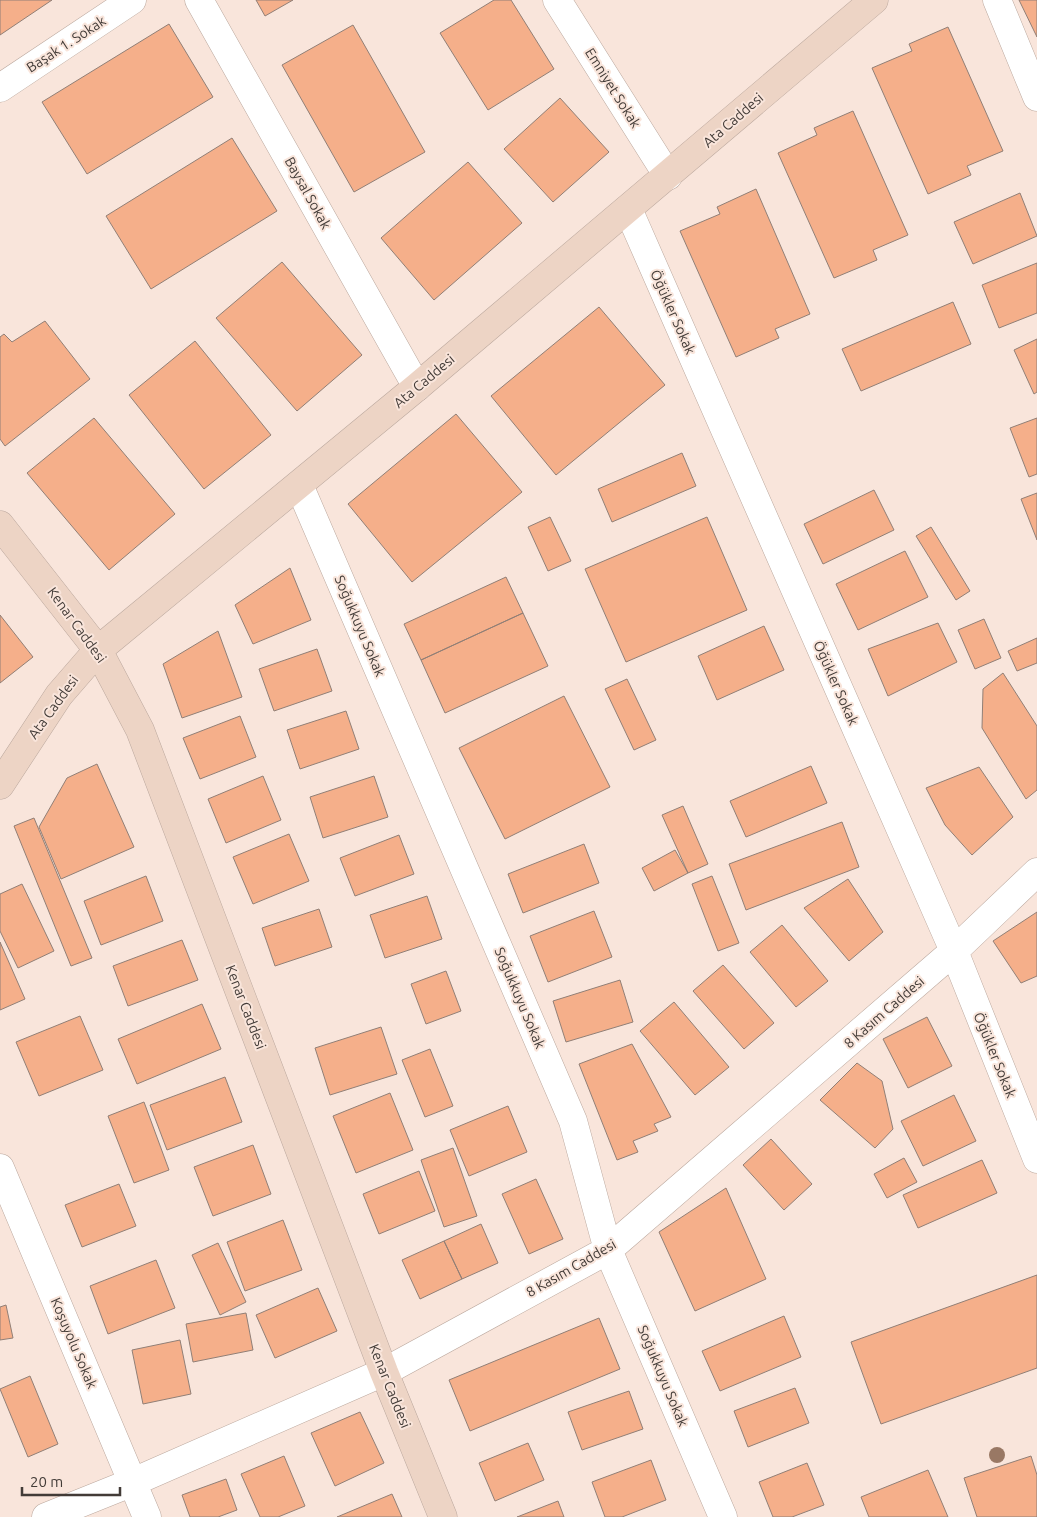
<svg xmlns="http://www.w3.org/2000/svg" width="1037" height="1517" viewBox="0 0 1037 1517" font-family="Ubuntu,sans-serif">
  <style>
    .building { fill: #f5af8a; stroke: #917f76 }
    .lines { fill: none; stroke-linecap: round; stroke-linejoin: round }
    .street-casing { stroke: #bba89e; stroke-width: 29 }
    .secondary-casing { stroke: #bba89e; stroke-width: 29 }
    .street { stroke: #fff; stroke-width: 28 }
    .secondary { stroke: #edd4c5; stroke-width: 28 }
    .tree { fill: #997864 }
    .labels { text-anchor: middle; stroke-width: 4; stroke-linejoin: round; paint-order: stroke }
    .street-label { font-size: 14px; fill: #423b37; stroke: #f9e5db }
  </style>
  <rect width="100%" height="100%" fill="#f9e5db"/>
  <path class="building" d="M 0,0 L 52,0 L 0,35 Z
    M 256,0 L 293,0 L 265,16 Z
    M 494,0 L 511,0 L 554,69 L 488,110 L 440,33 Z
    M 1019,0 L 1037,0 L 1037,37 Z
    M 169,24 L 213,97 L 87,174 L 42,102 Z
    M 353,25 L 425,152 L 354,192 L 282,65 Z
    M 948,27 L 1003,151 L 967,166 L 971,175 L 928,194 L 872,68 L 912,51 L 909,44 Z
    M 560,98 L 609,152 L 553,202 L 504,149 Z
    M 853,111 L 908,235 L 873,250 L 877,260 L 834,278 L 778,153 L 817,135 L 814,128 Z
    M 232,138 L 277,211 L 151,289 L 106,216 Z
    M 468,162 L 522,223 L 434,300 L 381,238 Z
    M 756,189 L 810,314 L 775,329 L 779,338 L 736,357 L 680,231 L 720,214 L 717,207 Z
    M 1020,193 L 1037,236 L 973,264 L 954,222 Z
    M 282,262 L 362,355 L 297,411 L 216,318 Z
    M 1037,263 L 1037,313 L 999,328 L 982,285 Z
    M 953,302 L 971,344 L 861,391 L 842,349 Z
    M 599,307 L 665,385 L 556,475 L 491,396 Z
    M 45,321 L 90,379 L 5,446 L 0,439 L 0,337 L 4,334 L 12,342 Z
    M 1037,339 L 1037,392 L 1034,394 L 1014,350 Z
    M 195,341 L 271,435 L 204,489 L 129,395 Z
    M 456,414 L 522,492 L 412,582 L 348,504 Z
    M 94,418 L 175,514 L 109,570 L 27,473 Z
    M 1037,418 L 1037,474 L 1029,477 L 1010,428 Z
    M 682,453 L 696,486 L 612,522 L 598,489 Z
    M 874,490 L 894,530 L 823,564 L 804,524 Z
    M 1037,493 L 1037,540 L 1021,499 Z
    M 550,517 L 571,561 L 548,571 L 528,527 Z
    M 707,517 L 747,610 L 626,662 L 585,569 Z
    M 931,527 L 970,591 L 956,600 L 916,536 Z
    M 905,551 L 928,597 L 858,630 L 836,584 Z
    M 290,568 L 311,620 L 253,644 L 235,605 Z
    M 506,577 L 523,613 L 421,660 L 404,624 Z
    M 523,613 L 548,666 L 445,713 L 421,660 Z
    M 0,615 L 33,657 L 0,683 Z
    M 984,619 L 1001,658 L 975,669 L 958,630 Z
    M 938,623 L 957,662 L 888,696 L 868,649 Z
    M 764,626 L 784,670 L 717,700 L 698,656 Z
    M 218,631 L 242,697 L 182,718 L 163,664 Z
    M 1037,638 L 1037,663 L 1017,671 L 1008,651 Z
    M 317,649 L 332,691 L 274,711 L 259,669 Z
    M 1003,673 L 1037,726 L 1037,790 L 1026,799 L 982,728 L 983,689 Z
    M 627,679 L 656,740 L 634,750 L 605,689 Z
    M 564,696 L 610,787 L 505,839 L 459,748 Z
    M 346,711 L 359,749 L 300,769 L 287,730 Z
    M 240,716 L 256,757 L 200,779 L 183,738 Z
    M 97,764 L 134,847 L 61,879 L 39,827 L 67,778 Z
    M 811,766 L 827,803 L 746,837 L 730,801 Z
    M 979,767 L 1013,817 L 972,855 L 945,825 L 926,788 Z
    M 263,776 L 281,820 L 226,843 L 208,799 Z
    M 374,776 L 388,817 L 323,838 L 310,797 Z
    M 683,806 L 708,864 L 688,873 L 662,815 Z
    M 34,818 L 92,958 L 71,966 L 14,826 Z
    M 842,822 L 859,867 L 746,910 L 729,864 Z
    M 289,834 L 309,881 L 253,904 L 233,857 Z
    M 399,835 L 414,874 L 355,896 L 340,858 Z
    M 584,844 L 599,883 L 523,913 L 508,874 Z
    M 675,850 L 688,873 L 654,891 L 642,868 Z
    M 146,876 L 163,921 L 101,945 L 84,901 Z
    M 712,876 L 739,943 L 718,951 L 692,884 Z
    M 848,879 L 883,932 L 849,961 L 804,908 Z
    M 22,884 L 54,951 L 18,968 L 0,931 L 0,894 Z
    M 427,896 L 442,939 L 385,958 L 370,915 Z
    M 319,909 L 332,947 L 275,966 L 262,928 Z
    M 594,911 L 612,957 L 548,982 L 530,936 Z
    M 1037,912 L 1037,976 L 1021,983 L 993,941 Z
    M 782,925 L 828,981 L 796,1007 L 750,952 Z
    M 182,940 L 198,980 L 128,1006 L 113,966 Z
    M 0,942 L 25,999 L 0,1010 Z
    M 723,965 L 774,1023 L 744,1049 L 693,991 Z
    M 446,971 L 461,1011 L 426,1024 L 411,984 Z
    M 620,980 L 633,1022 L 566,1042 L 553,1001 Z
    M 674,1002 L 729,1067 L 695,1095 L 640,1031 Z
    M 202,1004 L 221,1049 L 137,1084 L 118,1039 Z
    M 80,1016 L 103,1070 L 39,1096 L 16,1042 Z
    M 927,1017 L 952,1066 L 908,1088 L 883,1039 Z
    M 381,1027 L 397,1074 L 330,1095 L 315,1048 Z
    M 632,1044 L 671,1117 L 654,1124 L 658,1131 L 633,1141 L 638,1152 L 617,1160 L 579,1064 Z
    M 430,1049 L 453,1106 L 425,1117 L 402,1060 Z
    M 857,1063 L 882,1081 L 893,1129 L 875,1148 L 820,1100 Z
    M 225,1077 L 242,1122 L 167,1150 L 150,1105 Z
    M 390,1093 L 413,1150 L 356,1173 L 333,1116 Z
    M 954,1095 L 976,1141 L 923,1166 L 901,1121 Z
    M 144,1102 L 169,1170 L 134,1183 L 108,1116 Z
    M 508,1106 L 527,1152 L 469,1176 L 450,1130 Z
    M 771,1139 L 812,1184 L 784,1210 L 743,1165 Z
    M 253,1145 L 271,1194 L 213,1216 L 194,1167 Z
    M 453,1148 L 477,1216 L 444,1227 L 421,1160 Z
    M 904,1158 L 917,1182 L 887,1198 L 874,1174 Z
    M 982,1160 L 997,1193 L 918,1228 L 903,1195 Z
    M 419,1171 L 435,1211 L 379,1234 L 363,1194 Z
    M 536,1179 L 563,1239 L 529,1254 L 502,1194 Z
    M 119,1184 L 136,1226 L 82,1247 L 65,1205 Z
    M 726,1188 L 766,1279 L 695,1311 L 659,1232 Z
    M 283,1220 L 302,1270 L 245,1291 L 227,1242 Z
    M 481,1224 L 498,1263 L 462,1279 L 444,1241 Z
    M 444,1241 L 462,1279 L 420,1299 L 402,1260 Z
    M 218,1243 L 246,1302 L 220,1315 L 192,1255 Z
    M 156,1260 L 175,1308 L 108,1334 L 90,1286 Z
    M 1037,1275 L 1037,1368 L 881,1424 L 851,1342 Z
    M 318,1288 L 337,1331 L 275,1358 L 256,1315 Z
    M 6,1305 L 13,1338 L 0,1340 L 0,1307 Z
    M 246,1313 L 253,1350 L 193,1362 L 186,1324 Z
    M 784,1316 L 801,1357 L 720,1391 L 702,1351 Z
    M 599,1318 L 620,1369 L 470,1431 L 449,1380 Z
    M 180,1340 L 191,1394 L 143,1404 L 132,1350 Z
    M 30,1376 L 58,1444 L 28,1457 L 0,1389 Z
    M 795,1388 L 809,1423 L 748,1447 L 734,1411 Z
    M 629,1391 L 643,1429 L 582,1450 L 568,1412 Z
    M 360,1412 L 384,1463 L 335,1486 L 311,1433 Z
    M 528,1443 L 544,1480 L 495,1501 L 479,1463 Z
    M 284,1456 L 305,1506 L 278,1517 L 260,1517 L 241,1474 Z
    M 1031,1456 L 1037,1475 L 1037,1517 L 977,1517 L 964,1478 Z
    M 651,1460 L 666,1500 L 622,1517 L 605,1517 L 592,1482 Z
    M 807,1463 L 824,1505 L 792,1517 L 773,1517 L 759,1482 Z
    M 928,1470 L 948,1517 L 869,1517 L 861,1497 Z
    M 226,1479 L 237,1510 L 218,1517 L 190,1517 L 182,1495 Z
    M 392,1494 L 402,1517 L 337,1517 Z
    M 558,1501 L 564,1517 L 517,1517 Z"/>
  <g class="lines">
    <g class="street-casing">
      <path id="street" d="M 199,0 L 417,387
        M 557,0 L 668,176
        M 997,0 L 1037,97
        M 0,88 L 132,0
        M 628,209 L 954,951 L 1037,1159
        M 299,485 L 573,1121 L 608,1250 L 723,1517
        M 0,1168 L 147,1517
        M 46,1517 L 133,1482 L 384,1372 L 608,1250 L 954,951 L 1037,872"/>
    </g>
    <g class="secondary-casing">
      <path id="secondary" d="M 0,525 L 98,650 L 140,730 L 384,1372 L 443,1517
        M 0,785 L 59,695 L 98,650 L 417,387 L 874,0"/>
    </g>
    <use href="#street" class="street"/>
    <use href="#secondary" class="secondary"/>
  </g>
  <circle class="tree" cx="997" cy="1455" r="8"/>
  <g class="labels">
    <g class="street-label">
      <text transform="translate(66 44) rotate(-33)" y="5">Başak 1. Sokak</text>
      <text transform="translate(613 88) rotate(58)" y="5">Emniyet Sokak</text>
      <text transform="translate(733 120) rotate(-41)" y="5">Ata Caddesi</text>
      <text transform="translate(308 193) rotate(61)" y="5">Baysal Sokak</text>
      <text transform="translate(673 312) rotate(66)" y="5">Öğükler Sokak</text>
      <text transform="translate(424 381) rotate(-40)" y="5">Ata Caddesi</text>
      <text transform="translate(77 625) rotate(54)" y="5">Kenar Caddesi</text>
      <text transform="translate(360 626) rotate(67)" y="5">Soğukkuyu Sokak</text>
      <text transform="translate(836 683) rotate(66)" y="5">Öğükler Sokak</text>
      <text transform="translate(53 707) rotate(-54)" y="5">Ata Caddesi</text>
      <text transform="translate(520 998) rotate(67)" y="5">Soğukkuyu Sokak</text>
      <text transform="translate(246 1007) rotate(69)" y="5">Kenar Caddesi</text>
      <text transform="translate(884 1012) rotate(-41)" y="5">8 Kasım Caddesi</text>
      <text transform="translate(995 1055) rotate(68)" y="5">Öğükler Sokak</text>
      <text transform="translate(571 1268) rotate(-30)" y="5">8 Kasım Caddesi</text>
      <text transform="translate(74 1343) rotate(67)" y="5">Koşuyolu Sokak</text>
      <text transform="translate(663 1376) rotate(67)" y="5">Soğukkuyu Sokak</text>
      <text transform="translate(390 1386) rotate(68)" y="5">Kenar Caddesi</text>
    </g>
  </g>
  <path d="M22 1487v8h98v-8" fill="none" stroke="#423b37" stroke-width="2.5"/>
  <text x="30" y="1487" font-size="15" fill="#423b37" stroke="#f9e5db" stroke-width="4" paint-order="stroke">20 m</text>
</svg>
